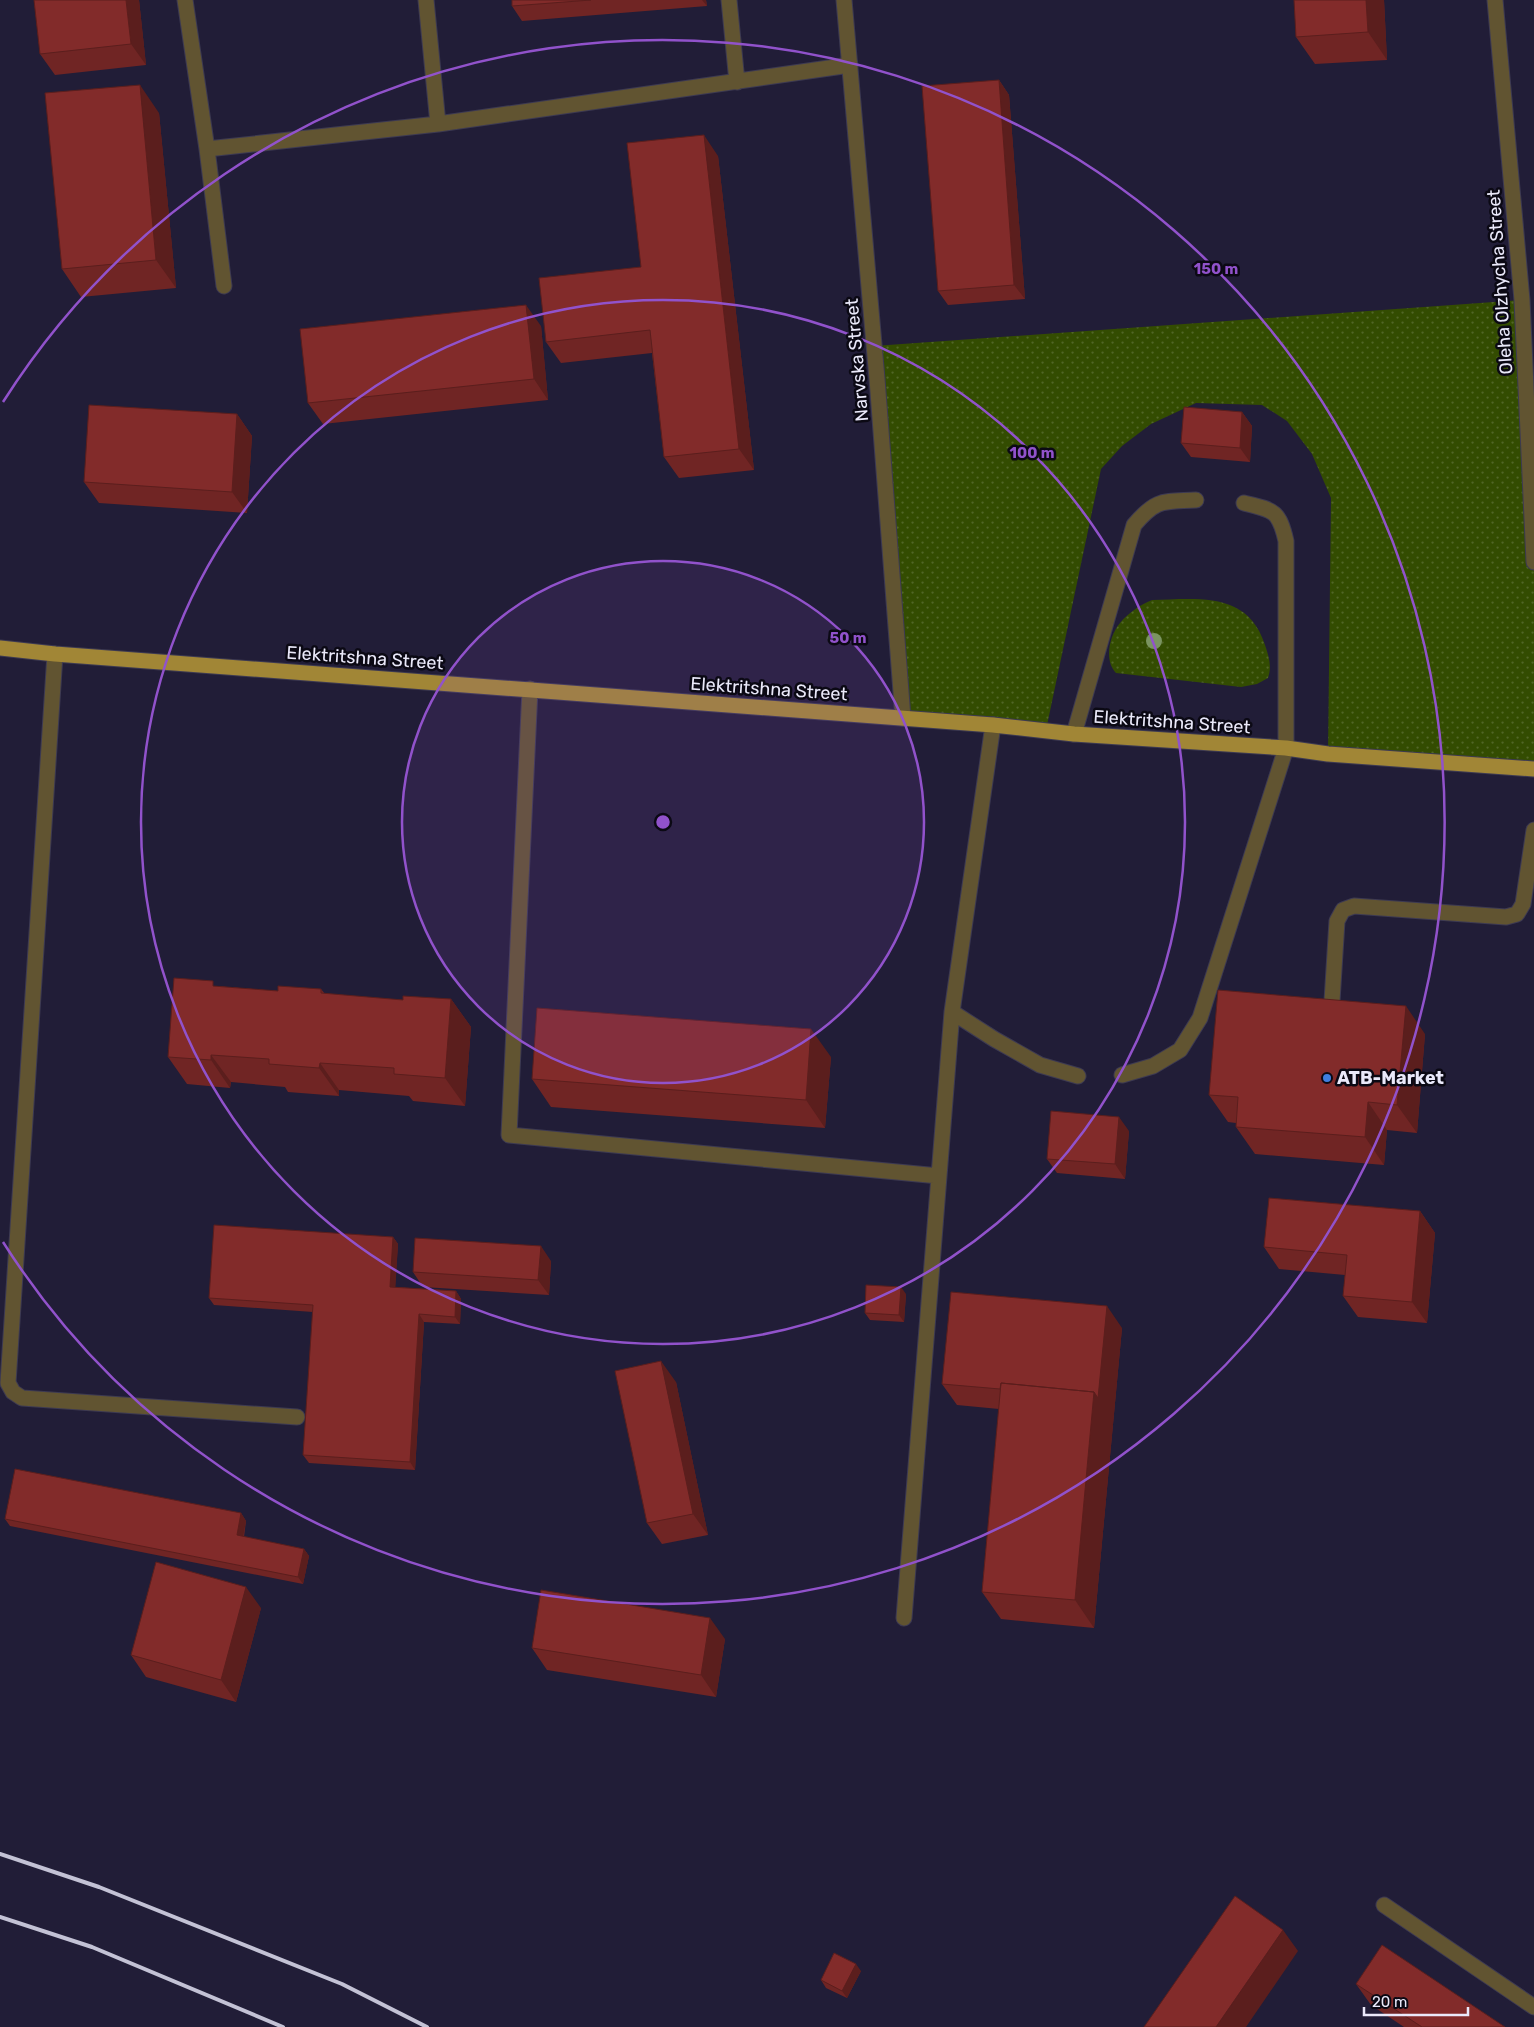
<svg xmlns="http://www.w3.org/2000/svg" width="1534" height="2027" viewBox="0 0 1534 2027" font-family="Rubik,sans-serif">
  <style>
    .green { fill: url(#green-dots) }
    .lines { fill: none; stroke-linecap: round; stroke-linejoin: round }
    .lane-casing { stroke: #3d3a52; stroke-width: 17 }
    .street-casing { stroke: #3d3a52; stroke-width: 17 }
    .primary-casing { stroke: #3d3a52; stroke-width: 17 }
    .lane { stroke: #615431; stroke-width: 15 }
    .street { stroke: #615431; stroke-width: 15 }
    .primary { stroke: #a18636; stroke-width: 15 }
    .rail { stroke: #c3c2d5; stroke-width: 4 }
    .tree { fill: #7b9461 }
    .wall { fill: #702524 }
    .shaded-wall { fill: #5b1e1d }
    .building { fill: #822b2a; stroke: #5b1e1d }
    .ring { fill: none; stroke: #9152cb; stroke-width: 2.5 }
    .shop-dot { fill: #3f7fe0; stroke: #0b0914; stroke-width: 2 }
    .labels { text-anchor: middle; stroke-width: 5; stroke-linejoin: round; paint-order: stroke }
    .street-label { font-size: 18px; fill: #eae9fa; stroke: #0b0914 }
    .poi-label { font-size: 18px; font-weight: bold; fill: #eae9fa; stroke: #0b0914; text-anchor: start }
    .centre { fill: #9152cb; stroke: #0b0914; stroke-width: 2.5 }
    .ring-label { font-size: 15px; text-anchor: middle; font-weight: bold; fill: #9152cb; stroke: #0b0914; stroke-width: 5; stroke-linejoin: round; paint-order: stroke }
  </style>
  <defs>
    <pattern id="green-dots" width="8" height="8" patternUnits="userSpaceOnUse" patternTransform="scale(1.25)"><rect width="8" height="8" fill="#334c01"/><path d="M2 2h.1M6 6h.1" fill="none" stroke="#516627" stroke-width="1.8" stroke-linecap="round"/></pattern>
  </defs>
  <rect width="100%" height="100%" fill="#211d37"/>
  <path class="green" d="M 1522,300 L 1534,562 L 1534,769 L 1328,754 L 1331,498 L 1312,454 L 1287,421 L 1262,405 L 1196,403 L 1151,424 L 1122,446 L 1101,469 L 1046,730 L 903,718 L 874,346 Z
    M 1152,600 C 1198,599 1248,591 1265,645 C 1269,657 1272,666 1268,678 L 1257,684 L 1241,687 L 1116,673 C 1104,661 1109,636 1120,623 C 1128,613 1140,605 1152,600 Z"/>
  <g class="lines">
    <g class="lane-casing">
      <path id="lane" d="M 185,0 L 207,149 L 224,286
        M 426,0 L 438,124
        M 729,0 L 737,82
        M 207,149 L 438,124 L 850,65
        M 55,654 L 8,1383 L 13,1392 L 22,1398 L 297,1417
        M 530,689 L 509,1135 L 939,1176
        M 1074,734 L 1134,525 C 1157,498 1163,502 1196,500
        M 1332,1001 L 1337,921 L 1343,910 L 1354,906 L 1506,917 L 1517,914 L 1523,904 L 1534,830
        M 952,1012 L 994,1039 L 1040,1065 L 1078,1076
        M 1122,1075 L 1153,1066 L 1180,1050 L 1200,1018 L 1286,748 L 1286,541 C 1279,510 1273,510 1244,503
        M 904,1618 L 952,1012 L 993,725
        M 1384,1905 L 1534,2007"/>
    </g>
    <g class="street-casing">
      <path id="street" d="M 844,0 L 877,379 L 903,718
        M 1495,0 L 1522,300 L 1534,562"/>
    </g>
    <g class="primary-casing">
      <path id="primary" d="M 0,648 L 55,654 L 993,725 L 1074,734 L 1286,748 L 1328,754 L 1534,769"/>
    </g>
    <use href="#lane" class="lane"/>
    <use href="#street" class="street"/>
    <use href="#primary" class="primary"/>
    <path class="rail" d="M 0,1854 L 99,1887 L 342,1984 L 427,2027
      M 0,1917 L 92,1947 L 283,2027"/>
  </g>
  <circle class="tree" cx="1154" cy="641" r="8"/>
  <path class="wall" d="M 34,0 L 139,0 L 146,65 L 55,75 L 40,54 Z
    M 512,0 L 706,0 L 707,6 L 522,21 L 512,6 Z
    M 1384,0 L 1387,60 L 1315,64 L 1296,37 Z
    M 999,80 L 1009,95 L 1025,299 L 948,305 L 938,291 Z
    M 159,113 L 176,288 L 81,297 L 62,269 Z
    M 718,156 L 754,470 L 679,478 L 664,457 L 652,353 L 561,363 L 546,342 L 641,267 Z
    M 541,326 L 548,400 L 323,424 L 308,403 Z
    M 1242,412 L 1252,426 L 1250,462 L 1191,457 L 1181,443 Z
    M 237,414 L 252,436 L 247,513 L 99,503 L 84,482 Z
    M 216,986 L 278,991 L 321,989 L 325,994 L 403,1000 L 451,999 L 471,1027 L 465,1106 L 413,1101 L 409,1096 L 339,1090 L 339,1096 L 288,1092 L 285,1087 L 231,1082 L 230,1088 L 187,1084 L 168,1057 Z
    M 1425,1034 L 1417,1133 L 1387,1130 L 1384,1165 L 1255,1154 L 1236,1127 L 1236,1123 L 1228,1122 L 1209,1095 Z
    M 831,1057 L 825,1128 L 551,1107 L 532,1079 Z
    M 1129,1131 L 1125,1179 L 1057,1173 L 1047,1159 Z
    M 1420,1211 L 1435,1233 L 1427,1323 L 1358,1317 L 1343,1296 L 1345,1275 L 1279,1269 L 1264,1247 Z
    M 393,1237 L 398,1244 L 395,1287 L 456,1291 L 461,1299 L 460,1324 L 424,1322 L 415,1470 L 309,1463 L 303,1455 L 313,1312 L 214,1305 L 209,1298 Z
    M 551,1261 L 549,1295 L 423,1287 L 413,1272 Z
    M 906,1294 L 904,1322 L 870,1320 L 865,1313 Z
    M 1122,1328 L 1094,1628 L 1001,1619 L 982,1592 L 999,1409 L 957,1405 L 942,1384 Z
    M 676,1382 L 708,1535 L 662,1544 L 647,1523 Z
    M 241,1513 L 246,1521 L 244,1537 L 304,1549 L 309,1556 L 303,1584 L 10,1526 L 5,1519 Z
    M 261,1608 L 236,1702 L 146,1677 L 131,1655 Z
    M 725,1639 L 716,1697 L 547,1670 L 532,1648 Z
    M 861,1971 L 847,1998 L 826,1988 L 821,1980 Z
    M 1356,1984 L 1505,2027 L 1404,2027 L 1371,2005 Z"/>
  <path class="shaded-wall" d="M 126,0 L 139,0 L 146,65 L 131,44 Z
    M 702,0 L 706,0 L 707,6 Z
    M 1366,0 L 1384,0 L 1387,60 L 1368,32 Z
    M 999,80 L 1009,95 L 1025,299 L 1014,285 Z
    M 140,85 L 159,113 L 176,288 L 156,260 Z
    M 704,135 L 718,156 L 754,470 L 739,449 Z
    M 526,305 L 541,326 L 548,400 L 534,379 Z
    M 1242,412 L 1252,426 L 1250,462 L 1240,448 Z
    M 237,414 L 252,436 L 247,513 L 232,492 Z
    M 451,999 L 471,1027 L 465,1106 L 445,1078 Z
    M 1406,1006 L 1425,1034 L 1417,1133 L 1397,1105 Z
    M 811,1029 L 831,1057 L 825,1128 L 806,1100 Z
    M 211,1055 L 231,1082 L 230,1088 L 211,1060 Z
    M 320,1063 L 339,1090 L 339,1096 L 319,1068 Z
    M 1368,1102 L 1387,1130 L 1384,1165 L 1365,1137 Z
    M 1119,1117 L 1129,1131 L 1125,1179 L 1115,1164 Z
    M 1420,1211 L 1435,1233 L 1427,1323 L 1412,1302 Z
    M 393,1237 L 398,1244 L 395,1294 L 390,1287 Z
    M 541,1246 L 551,1261 L 549,1295 L 538,1280 Z
    M 901,1287 L 906,1294 L 904,1322 L 899,1315 Z
    M 456,1291 L 461,1299 L 460,1324 L 455,1317 Z
    M 1107,1306 L 1122,1328 L 1094,1628 L 1075,1600 L 1094,1392 Z
    M 419,1314 L 424,1322 L 415,1470 L 410,1462 Z
    M 661,1361 L 676,1382 L 708,1535 L 693,1514 Z
    M 241,1513 L 246,1521 L 242,1543 L 237,1535 Z
    M 304,1549 L 309,1556 L 303,1584 L 298,1577 Z
    M 246,1587 L 261,1608 L 236,1702 L 221,1680 Z
    M 710,1618 L 725,1639 L 716,1697 L 701,1675 Z
    M 1283,1930 L 1298,1951 L 1246,2027 L 1216,2027 Z
    M 856,1964 L 861,1971 L 847,1998 L 842,1991 Z"/>
  <path class="building" d="M 34,0 L 126,0 L 131,44 L 40,54 Z
    M 512,0 L 591,0 L 512,6 Z
    M 1294,0 L 1366,0 L 1368,32 L 1296,37 Z
    M 999,80 L 1014,285 L 938,291 L 922,86 Z
    M 140,85 L 156,260 L 62,269 L 45,93 Z
    M 704,135 L 739,449 L 664,457 L 650,330 L 546,342 L 539,278 L 641,267 L 627,143 Z
    M 526,305 L 534,379 L 308,403 L 300,329 Z
    M 89,405 L 237,414 L 232,492 L 84,482 Z
    M 1184,407 L 1242,412 L 1240,448 L 1181,443 Z
    M 174,978 L 213,981 L 213,986 L 278,991 L 278,986 L 321,989 L 321,993 L 403,1000 L 403,996 L 451,999 L 445,1078 L 394,1074 L 394,1068 L 320,1063 L 319,1068 L 269,1064 L 269,1059 L 211,1055 L 211,1060 L 168,1057 Z
    M 1218,990 L 1406,1006 L 1397,1105 L 1368,1102 L 1365,1137 L 1236,1127 L 1238,1097 L 1209,1095 Z
    M 537,1008 L 811,1029 L 806,1100 L 532,1079 Z
    M 1051,1111 L 1119,1117 L 1115,1164 L 1047,1159 Z
    M 1269,1198 L 1420,1211 L 1412,1302 L 1343,1296 L 1347,1255 L 1264,1247 Z
    M 214,1225 L 393,1237 L 390,1287 L 456,1291 L 455,1317 L 419,1314 L 410,1462 L 303,1455 L 313,1305 L 209,1298 Z
    M 415,1238 L 541,1246 L 538,1280 L 413,1272 Z
    M 866,1285 L 901,1287 L 899,1315 L 865,1313 Z
    M 951,1292 L 1107,1306 L 1098,1398 L 1094,1392 L 1001,1383 L 1000,1389 L 942,1384 Z
    M 661,1361 L 693,1514 L 647,1523 L 615,1371 Z
    M 1001,1383 L 1094,1392 L 1075,1600 L 982,1592 Z
    M 15,1469 L 241,1513 L 237,1535 L 304,1549 L 298,1577 L 5,1519 Z
    M 156,1562 L 246,1587 L 221,1680 L 131,1655 Z
    M 541,1590 L 710,1618 L 701,1675 L 532,1648 Z
    M 1235,1896 L 1283,1930 L 1216,2027 L 1144,2027 Z
    M 1382,1945 L 1505,2027 L 1422,2027 L 1356,1984 Z
    M 834,1953 L 856,1964 L 842,1991 L 821,1980 Z"/>
  <circle cx="663" cy="822" r="261" fill="#9152cb" fill-opacity=".12"/>
  <g class="ring">
    <circle cx="663" cy="822" r="261"/>
    <circle cx="663" cy="822" r="522"/>
    <path d="M3 402A782 782 0 1 1 3 1242"/>
  </g>
  <circle class="shop-dot" cx="1327" cy="1078" r="5"/>
  <g class="labels">
    <g class="street-label">
      <text transform="translate(1500 282) rotate(-94)" y="6">Oleha Olzhycha Street</text>
      <text transform="translate(857 360) rotate(-95)" y="6">Narvska Street</text>
      <text transform="translate(365 658) rotate(4)" y="6">Elektritshna Street</text>
      <text transform="translate(769 689) rotate(4)" y="6">Elektritshna Street</text>
      <text transform="translate(1172 722) rotate(4)" y="6">Elektritshna Street</text>
    </g>
    <g class="poi-label">
      <text x="1337" y="1084">ATB-Market</text>
    </g>
  </g>
  <circle cx="663" cy="822" r="8" class="centre"/>
  <g class="ring-label">
    <text x="1216" y="274">150 m</text>
    <text x="1032" y="458">100 m</text>
    <text x="848" y="643">50 m</text>
  </g>
  <path d="M1364 2007v8h104v-8" fill="none" stroke="#eae9fa" stroke-width="2.5"/>
  <text x="1372" y="2007" font-size="15" fill="#eae9fa" stroke="#0b0914" stroke-width="4" paint-order="stroke">20 m</text>
</svg>
